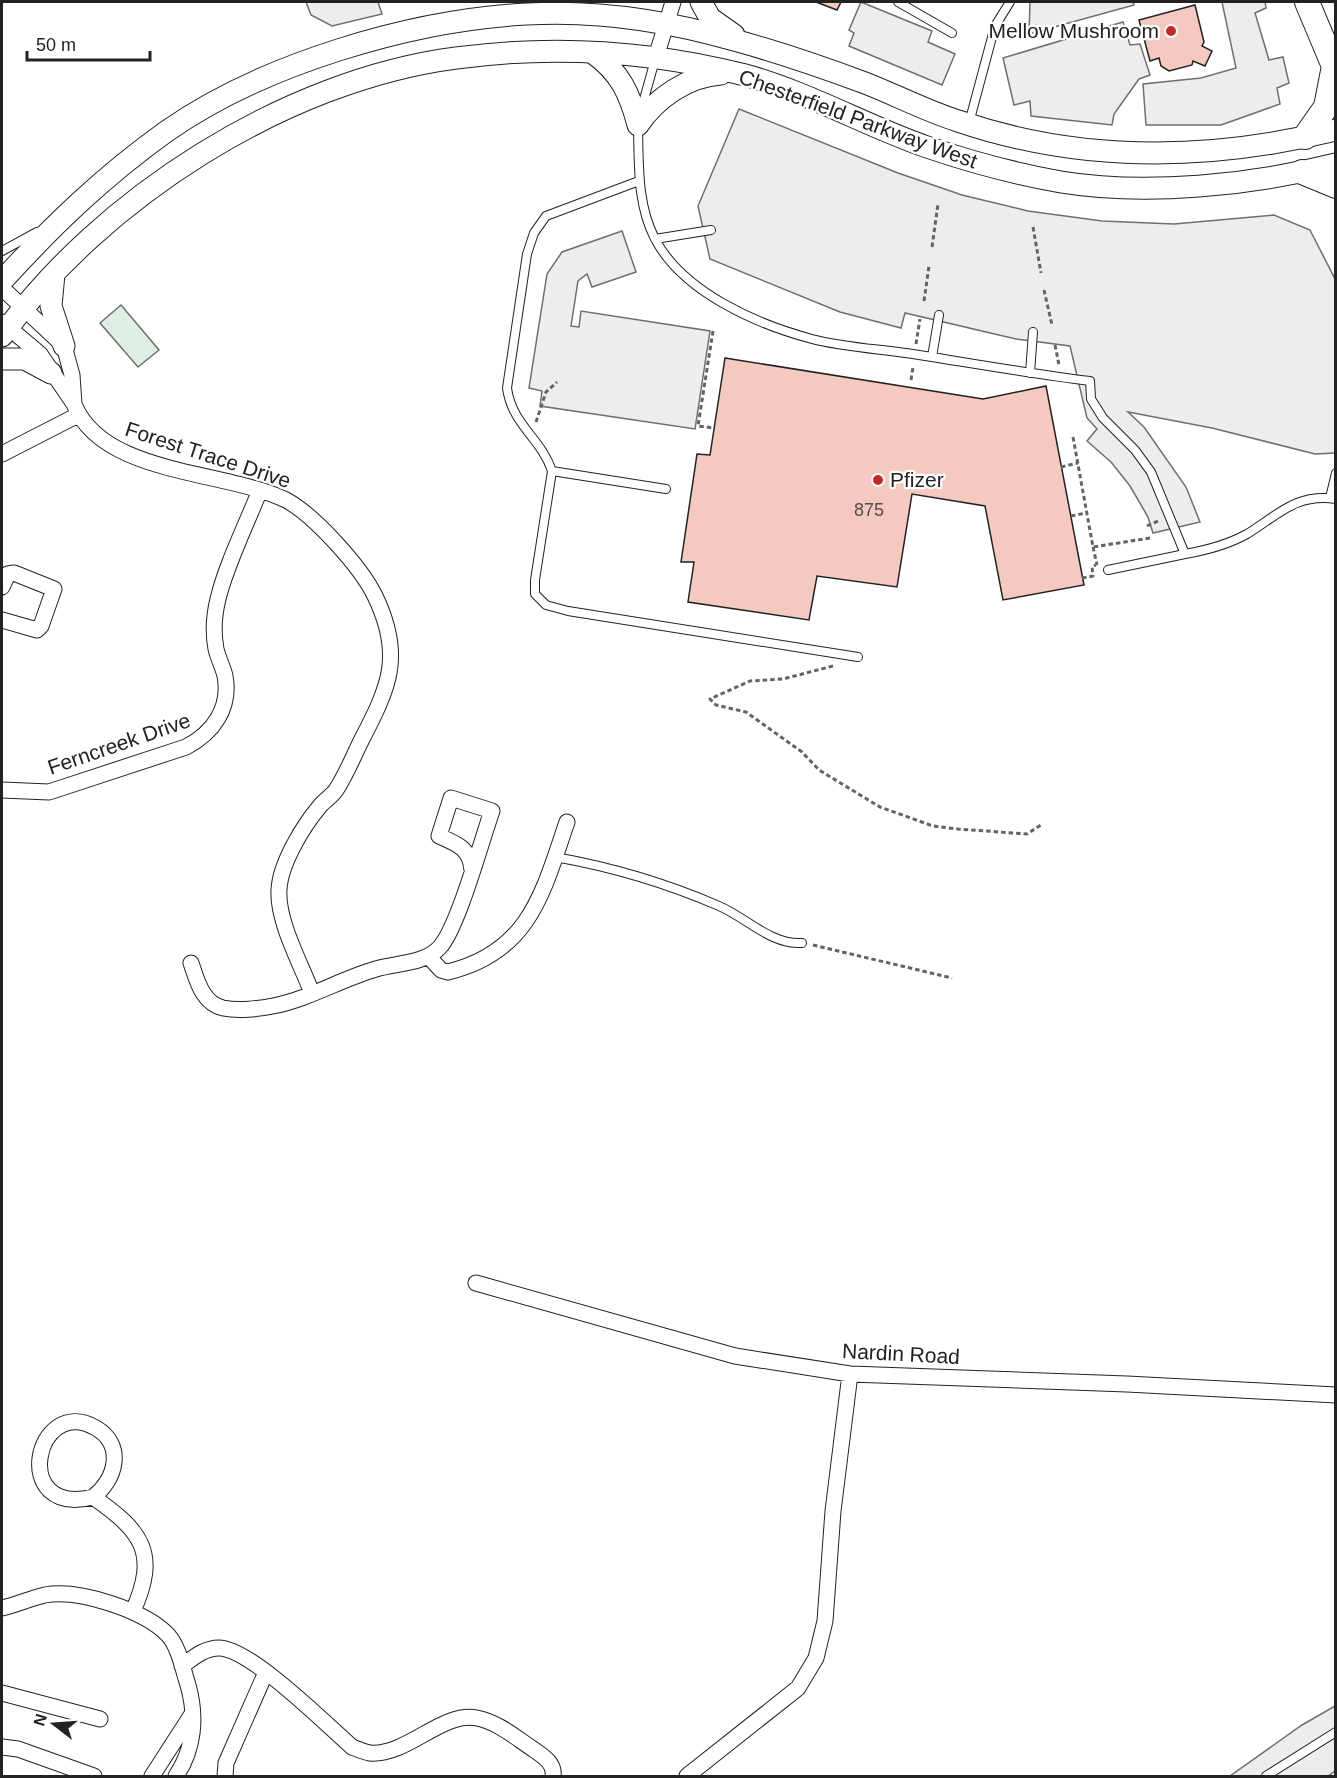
<svg xmlns="http://www.w3.org/2000/svg" width="1337" height="1778" viewBox="0 0 1337 1778" font-family="Arial,sans-serif">
  <style>
    .green { fill: #e0efe3; stroke: #6f6f6f; stroke-width: 1.5 }
    .parking { fill: #ededed; stroke: #6f6f6f; stroke-width: 1.5 }
    .building { fill: #f3c9c0; stroke: #222; stroke-width: 1.5 }
    .lines { fill: none; stroke-linecap: round; stroke-linejoin: round }
    .lane-casing { stroke: #222; stroke-width: 10 }
    .street-casing { stroke: #222; stroke-width: 17 }
    .secondary-casing { stroke: #222; stroke-width: 23 }
    .primary-casing { stroke: #222; stroke-width: 26 }
    .path { stroke: #646464; stroke-width: 3; stroke-dasharray: 4.5 3; stroke-linecap: butt }
    .lane { stroke: #fff; stroke-width: 8 }
    .street { stroke: #fff; stroke-width: 15 }
    .secondary { stroke: #fff; stroke-width: 21 }
    .primary { stroke: #fff; stroke-width: 24 }
    .poi-dot { fill: #c62828; stroke: #fff; stroke-width: 2 }
    .labels { text-anchor: middle; stroke-width: 4.5; stroke-linejoin: round; paint-order: stroke }
    .number-label { font-size: 18px; fill: #564c4a }
    .poi-label { font-size: 21px; fill: #222; stroke: #fff; text-anchor: end }
    .street-label { font-size: 21px; fill: #222; stroke: #fff }
  </style>
  <rect width="100%" height="100%" fill="#fff"/>
  <path class="green" d="M 121,305 L 159,350 L 138,367 L 100,323 Z"/>
  <path class="parking" d="M 306,2 L 378,2 L 382,14 L 332,26 L 311,15 Z
    M 861,2 L 932,31 L 928,42 L 955,54 L 942,85 L 849,46 L 854,33 L 849,30 Z
    M 1030,2 L 1133,2 L 1134,5 L 1029,34 Z
    M 1222,2 L 1265,2 L 1266,8 L 1255,13 L 1269,60 L 1283,57 L 1289,83 L 1277,88 L 1280,104 L 1221,125 L 1146,125 L 1143,84 L 1201,78 L 1236,68 Z
    M 1123,22 L 1130,45 L 1140,44 L 1150,75 L 1139,79 L 1114,114 L 1112,125 L 1031,116 L 1030,101 L 1014,105 L 1003,58 Z
    M 739,109 L 898,173 L 962,195 L 1028,211 L 1102,221 L 1174,224 L 1274,215 L 1310,230 L 1335,279 L 1335,453 L 1315,454 L 1212,428 L 1128,412 L 1144,427 L 1186,487 L 1200,522 L 1153,533 L 1148,517 L 1130,486 L 1111,462 L 1087,441 L 1097,429 L 1087,418 L 1070,346 L 1016,339 L 905,313 L 901,328 L 840,312 L 710,259 L 698,206 Z
    M 622,231 L 636,272 L 592,287 L 587,274 L 578,281 L 571,326 L 579,327 L 581,311 L 710,331 L 695,429 L 540,406 L 542,391 L 529,388 L 547,274 L 562,252 Z
    M 1335,1706 L 1335,1771 L 1328,1776 L 1230,1776 L 1302,1725 Z"/>
  <path class="building" d="M 816,2 L 841,2 L 837,10 Z
    M 1195,5 L 1204,42 L 1202,46 L 1212,51 L 1205,66 L 1193,61 L 1192,65 L 1169,71 L 1161,66 L 1159,58 L 1150,61 L 1139,20 Z
    M 725,358 L 983,399 L 1046,386 L 1084,585 L 1003,600 L 985,506 L 912,494 L 897,587 L 817,576 L 809,620 L 688,602 L 694,562 L 681,562 L 697,454 L 710,455 Z"/>
  <g class="lines">
    <g class="lane-casing">
      <path id="lane" d="M 898,2 L 952,33
        M 641,110 L 655,60
        M 969,123 L 995,26 L 1010,2
        M 638,127 C 639,165 637,204 655,239 C 683,292 756,324 812,339 C 846,348 884,349 919,355 C 976,364 1033,374 1090,381 L 1091,399 L 1103,418 L 1135,450 L 1151,472 L 1185,554 C 1208,550 1227,545 1247,534 C 1278,515 1296,493 1336,499
        M 639,181 L 546,216 L 534,233 L 527,254 L 507,388 C 512,425 541,438 552,471 L 666,489
        M 655,239 L 711,230
        M 2,251 L 37,232
        M 932,357 L 939,315
        M 1030,373 L 1033,332
        M 552,471 L 535,580 L 535,594 L 546,605 L 568,611 L 858,657
        M 1330,498 L 1336,473
        M 1108,570 L 1185,554
        M 555,857 C 612,867 666,883 719,906 C 747,918 771,945 802,943
        M 1266,1776 L 1336,1732"/>
    </g>
    <g class="street-casing">
      <path id="street" d="M 656,57 L 673,2
        M 2,288 L 64,346 L 72,375 L 74,404 L 40,354 L 2,322
        M 74,404 C 102,475 224,470 286,500 C 314,515 361,567 375,596 C 404,656 389,687 361,741 C 353,757 346,775 336,790 C 332,796 325,800 320,806 C 303,826 280,864 279,890 C 277,921 301,964 312,993
        M 2,454 L 78,415
        M 2,587 L 8,574 L 14,573 L 54,589 L 41,626 L 37,630 L 2,620
        M 2,790 L 49,792 L 186,747 C 213,733 231,708 225,676 C 223,667 218,658 216,649 C 213,633 214,615 218,599 C 226,565 247,523 260,490
        M 428,956 L 441,970 L 448,972 C 530,952 543,892 567,822
        M 191,963 C 197,980 202,1003 223,1008 C 238,1011 259,1009 273,1006 C 309,999 341,979 376,969 C 396,963 425,964 440,947 C 458,927 481,842 492,811 L 451,798 L 439,836 C 457,844 470,848 472,870
        M 476,1283 L 735,1356 L 850,1374 L 1127,1384 L 1336,1395
        M 93,1497 C 116,1480 125,1445 96,1428 C 35,1393 9,1518 93,1497 C 142,1531 159,1553 133,1611
        M 2,1608 C 16,1605 31,1598 45,1595 C 79,1589 144,1610 168,1635 C 179,1647 183,1670 188,1685 C 197,1717 194,1749 176,1776
        M 182,1666 C 193,1658 204,1648 219,1648 C 250,1648 327,1725 352,1747 C 357,1749 364,1752 370,1753 C 407,1756 442,1711 477,1718 C 498,1722 516,1738 533,1749 C 543,1756 555,1763 553,1776
        M 2,1693 L 100,1719
        M 2,1747 L 18,1749 L 94,1776
        M 152,1776 L 192,1714
        M 225,1776 L 226,1763 L 266,1672
        M 687,1776 L 798,1688 L 816,1658 L 825,1621 L 833,1511 L 850,1374"/>
    </g>
    <g class="secondary-casing">
      <path id="secondary" d="M 701,2 L 710,18 L 734,35
        M 593,53 C 620,72 630,94 638,125
        M 638,125 C 656,98 688,76 721,74
        M 54,274 L 51,306 L 64,346
        M 2,281 C 53,225 104,176 167,131 C 263,64 411,20 527,14 C 596,10 668,21 734,40 C 778,52 822,67 865,83 C 896,95 926,111 958,121 C 1082,163 1210,161 1336,130
        M 2,336 C 101,198 286,80 456,58 C 553,45 650,51 745,75 C 808,92 866,126 927,147 C 971,162 1016,174 1061,182 C 1146,196 1252,185 1336,164
        M 2,359 L 25,359 L 51,373"/>
    </g>
    <g class="primary-casing">
      <path id="primary" d="M 1307,2 L 1336,71
        M 1305,137 L 1326,107 L 1334,66
        M 1302,172 L 1336,186"/>
    </g>
    <path class="path" d="M 1033,227 L 1041,273
      M 932,247 L 938,204
      M 1044,290 L 1052,325
      M 924,301 L 929,266
      M 713,331 L 698,426 L 714,428
      M 916,344 L 920,319
      M 1055,345 L 1059,365
      M 911,380 L 913,367
      M 536,422 L 546,392 L 557,382
      M 1073,437 L 1093,547 L 1150,538
      M 1061,467 L 1078,463
      M 1071,516 L 1086,513
      M 1147,526 L 1158,521
      M 1093,547 L 1097,565
      M 1082,578 L 1093,576 L 1092,567 L 1096,565
      M 833,666 L 783,679 L 750,681 L 710,699 L 716,705 L 746,712 L 802,752 L 819,770 L 880,807 L 933,826 L 958,829 L 1027,834 L 1041,825
      M 813,945 L 952,978"/>
    <use href="#lane" class="lane"/>
    <use href="#street" class="street"/>
    <use href="#secondary" class="secondary"/>
    <use href="#primary" class="primary"/>
  </g>
  <g class="poi-dot">
    <circle cx="1171" cy="31" r="6"/>
    <circle cx="878" cy="480" r="6"/>
  </g>
  <g class="labels">
    <g class="number-label">
      <text x="869" y="516">875</text>
    </g>
    <g class="poi-label">
      <text x="1159" y="38">Mellow Mushroom</text>
      <text x="890" y="487" text-anchor="start">Pfizer</text>
    </g>
    <g class="street-label">
      <text transform="translate(858 119) rotate(20)" y="7">Chesterfield Parkway West</text>
      <text transform="translate(208 455) rotate(18)" y="7">Forest Trace Drive</text>
      <text transform="translate(119 744) rotate(-19)" y="7">Ferncreek Drive</text>
      <text transform="translate(901 1354) rotate(3)" y="7">Nardin Road</text>
    </g>
  </g>
  <rect width="1337" height="1778" fill="none" stroke="#222222" stroke-width="6"/>
  <g transform="translate(54 1724) rotate(287)" stroke="#ffffff" stroke-width="4.5" paint-order="stroke">
  <path d="M0-4.5L10 22L0 15L-10 22Z" fill="#222222"/>
  <text y="-9" font-size="16" font-weight="bold" text-anchor="middle" fill="#222222">N</text>
  </g>
  <path d="M27 51v9h123v-9" fill="none" stroke="#222222" stroke-width="3"/>
  <text x="36" y="51" font-size="18" fill="#222222" stroke="#ffffff" stroke-width="4.5" paint-order="stroke">50 m</text>
</svg>
